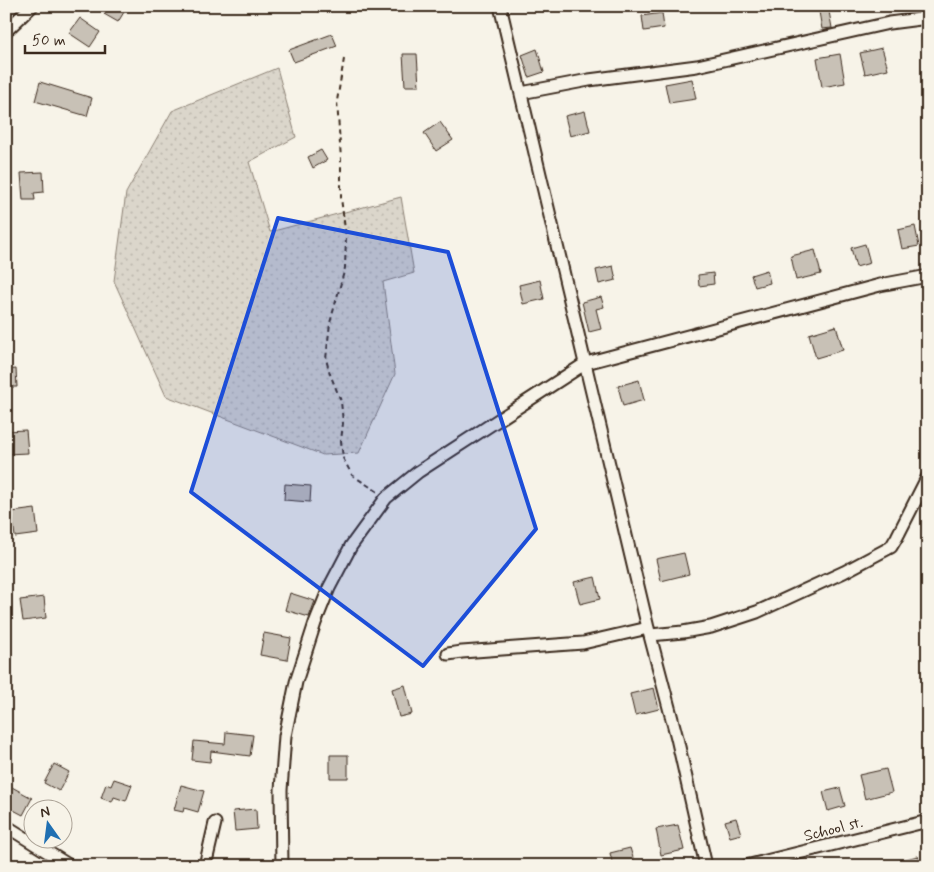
<svg xmlns="http://www.w3.org/2000/svg" width="934" height="872" viewBox="0 0 934 872" font-family="Mynerve,sans-serif">
  <style>
    .grass { fill: url(#grass-dots); stroke: #8b8074 }
    .building { fill: #c8c1b6; stroke: #3b2a1e }
    .lines { fill: none; stroke-linecap: round; stroke-linejoin: round }
    .minor-casing { stroke: #3b2a1e; stroke-width: 15 }
    .path { stroke: #3b2a1e; stroke-width: 2; stroke-dasharray: 5 4; stroke-linecap: butt }
    .minor { stroke: #f7f3e8; stroke-width: 11 }
    .marked { fill: #1d4ed8; fill-opacity: 0.2; stroke: #1d4ed8; stroke-width: 4; stroke-linejoin: round }
    .labels { text-anchor: middle; stroke-width: 4; stroke-linejoin: round; paint-order: stroke }
    .street-label { font-size: 16px; fill: #3b2a1e; stroke: #f7f3e8 }
  </style>
  <defs>
    <pattern id="grass-dots" width="8" height="8" patternUnits="userSpaceOnUse" patternTransform="scale(1.25)"><rect width="8" height="8" fill="#dbd6cb"/><path d="M2 2h.1M6 6h.1" fill="none" stroke="#bdb8ae" stroke-width="1.8" stroke-linecap="round"/></pattern>
  </defs>
  <rect width="100%" height="100%" fill="#f7f3e8"/>
  <filter id="ink" filterUnits="userSpaceOnUse"><feTurbulence type="fractalNoise" baseFrequency=".02" numOctaves="2"/><feDisplacementMap in="SourceGraphic" scale="10" xChannelSelector="R" yChannelSelector="G"/><feConvolveMatrix kernelMatrix="1 2 1 2 8 2 1 2 1" color-interpolation-filters="sRGB"/></filter>
  <g filter="url(#ink)">
    <path class="grass" d="M 277,68 L 296,137 L 249,162 L 270,232 L 401,197 L 414,273 L 383,282 L 395,374 L 359,453 L 323,455 L 166,396 L 114,281 L 126,193 L 172,111 Z"/>
    <path class="building" d="M 109,6 L 115,6 L 124,12 L 118,22 L 104,14 Z
      M 818,6 L 828,6 L 832,28 L 822,29 Z
      M 662,13 L 664,28 L 644,31 L 642,16 Z
      M 80,18 L 100,32 L 90,47 L 69,33 Z
      M 332,34 L 337,46 L 294,62 L 289,50 Z
      M 882,48 L 888,69 L 865,74 L 860,53 Z
      M 537,49 L 544,72 L 529,77 L 522,55 Z
      M 403,54 L 417,54 L 419,86 L 405,86 Z
      M 840,54 L 845,83 L 822,87 L 817,58 Z
      M 692,79 L 696,99 L 669,103 L 665,84 Z
      M 40,82 L 92,98 L 87,116 L 35,101 Z
      M 585,111 L 590,131 L 570,136 L 565,116 Z
      M 440,122 L 453,140 L 436,151 L 424,133 Z
      M 321,150 L 327,160 L 313,168 L 308,157 Z
      M 43,172 L 44,192 L 34,193 L 35,200 L 23,200 L 21,173 Z
      M 915,226 L 919,246 L 902,249 L 898,230 Z
      M 865,244 L 870,263 L 856,267 L 851,248 Z
      M 815,250 L 821,274 L 796,280 L 791,256 Z
      M 613,266 L 616,280 L 599,284 L 596,270 Z
      M 767,270 L 770,283 L 755,287 L 751,275 Z
      M 713,273 L 714,284 L 699,286 L 698,275 Z
      M 540,280 L 544,299 L 523,304 L 519,285 Z
      M 601,297 L 604,307 L 596,309 L 601,329 L 589,332 L 582,302 Z
      M 836,326 L 843,350 L 816,358 L 809,334 Z
      M 16,369 L 17,387 L 6,387 L 6,370 Z
      M 639,380 L 644,400 L 623,406 L 618,386 Z
      M 26,430 L 28,453 L 6,454 L 6,431 Z
      M 285,484 L 311,486 L 310,502 L 284,500 Z
      M 35,509 L 38,534 L 15,537 L 12,512 Z
      M 684,553 L 689,574 L 661,581 L 656,559 Z
      M 595,577 L 600,599 L 580,604 L 574,582 Z
      M 290,593 L 315,601 L 309,617 L 285,610 Z
      M 44,597 L 46,618 L 23,621 L 20,600 Z
      M 264,633 L 291,638 L 287,660 L 260,655 Z
      M 405,685 L 412,714 L 399,717 L 392,689 Z
      M 654,688 L 659,709 L 635,715 L 630,694 Z
      M 226,732 L 253,735 L 250,756 L 211,751 L 210,762 L 192,760 L 194,741 L 225,744 Z
      M 330,755 L 348,755 L 348,778 L 330,778 Z
      M 54,764 L 69,772 L 59,791 L 44,783 Z
      M 886,769 L 892,792 L 865,799 L 859,775 Z
      M 114,779 L 132,785 L 126,801 L 114,797 L 112,802 L 101,798 L 106,784 L 111,786 Z
      M 181,785 L 204,791 L 198,812 L 184,808 L 183,812 L 174,810 Z
      M 10,786 L 32,798 L 23,815 L 6,806 L 6,794 Z
      M 840,788 L 845,806 L 828,811 L 823,792 Z
      M 256,809 L 257,829 L 235,831 L 233,811 Z
      M 736,818 L 741,834 L 730,837 L 725,821 Z
      M 678,825 L 684,850 L 661,855 L 656,829 Z
      M 630,848 L 635,864 L 613,866 L 610,853 Z
      M 918,856 L 921,866 L 893,866 L 893,862 Z"/>
    <g class="lines">
      <g class="minor-casing">
        <path id="minor" d="M 500,6 L 648,628 L 677,738 L 706,866
          M 6,31 L 32,6
          M 521,93 L 589,80 L 697,66 L 889,23 L 928,18
          M 650,635 L 683,632 L 711,627 L 757,612 L 844,572 L 891,547 L 897,537 L 928,476
          M 448,654 L 462,652 L 583,643 L 648,628
          M 6,826 L 70,866
          M 205,866 L 215,823
          M 282,866 L 281,790 L 285,736 L 296,682 L 315,623 L 329,588 L 351,546 L 386,498 L 418,472 L 586,363 L 880,285 L 928,276
          M 746,866 L 928,821"/>
      </g>
      <path class="path" d="M 344,59 L 337,101 L 341,159 L 341,198 L 346,237 L 345,268 L 330,323 L 326,359 L 330,374 L 341,401 L 343,423 L 341,441 L 343,458 L 352,475 L 378,492"/>
      <use href="#minor" class="minor"/>
    </g>
  </g>
  <path class="marked" d="M 278,218 L 448,252 L 536,529 L 423,666 L 191,492 Z"/>
  <g class="labels">
    <g class="street-label">
      <text transform="translate(833 828) rotate(-14)" y="6">School st.</text>
    </g>
  </g>
  <rect width="934" height="872" fill="none" stroke="#f7f3e8" stroke-width="25"/>
  <rect x="12" y="12" width="909" height="847" fill="none" stroke="#3b2a1e" stroke-width="2" filter="url(#ink)"/>
  <g transform="translate(48 824) rotate(346)"><circle r="24" fill="#f7f3e8" stroke="#aca397"/>
  <path d="M0-4L9 19L0 12L-9 19Z" fill="#1f6fb2"/>
  <text y="-8" font-size="14" font-weight="bold" text-anchor="middle" fill="#3b2a1e">N</text>
  </g>
  <path d="M25 45v8h80v-8" fill="none" stroke="#3b2a1e" stroke-width="2.5"/>
  <text x="32" y="45" font-size="15" fill="#3b2a1e" stroke="#f7f3e8" stroke-width="4" paint-order="stroke">50 m</text>
</svg>
